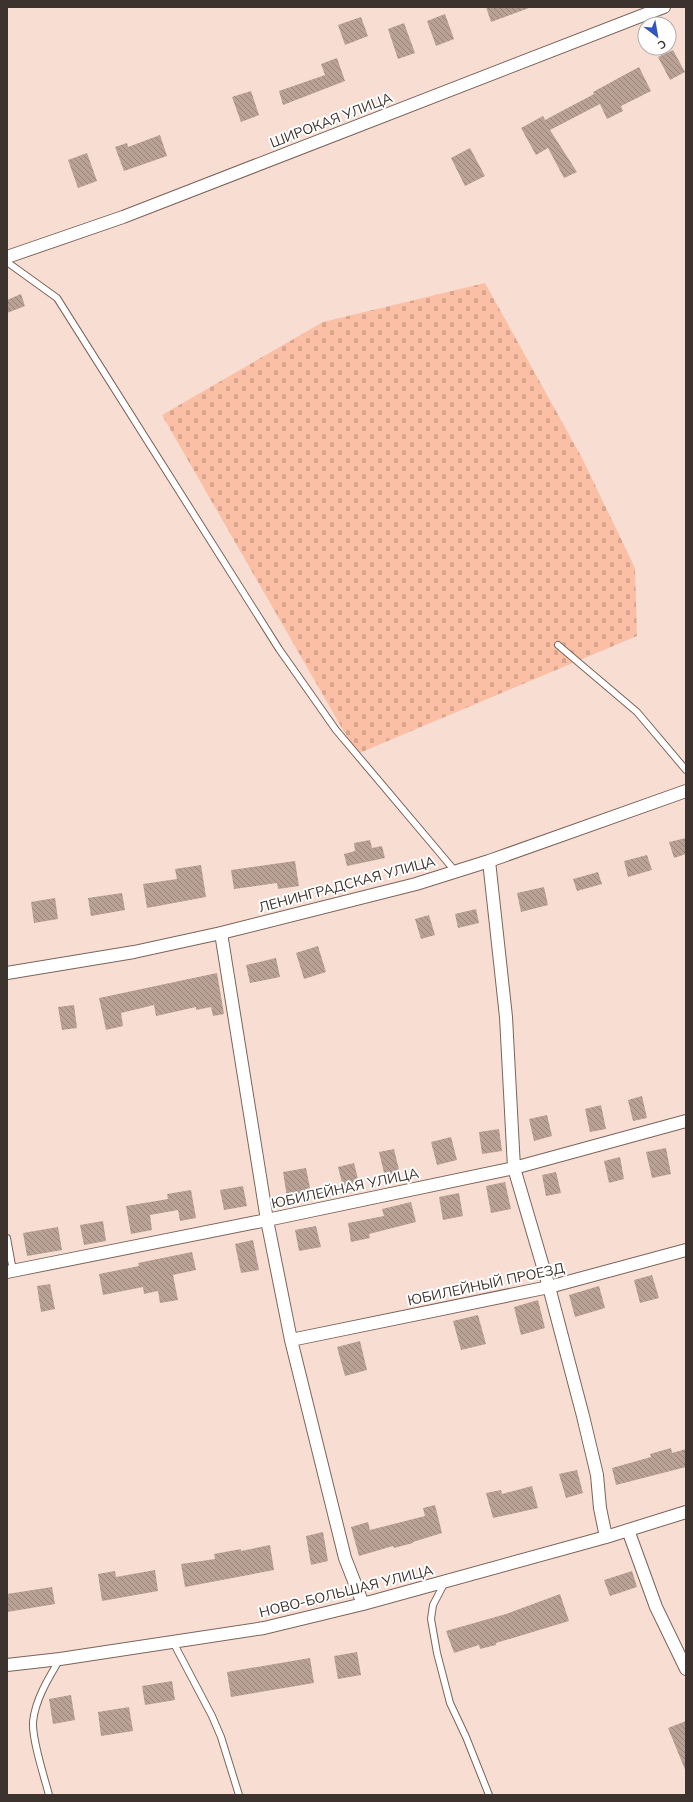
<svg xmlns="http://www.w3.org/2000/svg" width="693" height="1802" viewBox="0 0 693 1802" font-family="Mulish,sans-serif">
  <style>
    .cemetery { fill: url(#cemetery-stones) }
    .building { fill: url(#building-back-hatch) }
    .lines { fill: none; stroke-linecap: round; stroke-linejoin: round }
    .service-casing { stroke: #7b645a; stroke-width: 8 }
    .minor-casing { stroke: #7b645a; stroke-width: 14 }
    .service { stroke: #fff; stroke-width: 6 }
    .minor { stroke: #fff; stroke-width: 12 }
    .labels { text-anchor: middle; stroke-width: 4; stroke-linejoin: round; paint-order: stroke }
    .street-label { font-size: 14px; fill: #3d332e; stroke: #fff }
  </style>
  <defs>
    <pattern id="cemetery-stones" width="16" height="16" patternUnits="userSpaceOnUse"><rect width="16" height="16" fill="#fabfa4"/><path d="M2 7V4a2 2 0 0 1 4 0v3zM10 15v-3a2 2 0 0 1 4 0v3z" fill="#d7a58e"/></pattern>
    <pattern id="building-back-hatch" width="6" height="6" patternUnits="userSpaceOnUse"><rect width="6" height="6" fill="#baa196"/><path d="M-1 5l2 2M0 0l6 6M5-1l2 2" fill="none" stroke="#98847b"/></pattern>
  </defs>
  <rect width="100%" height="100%" fill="#f8ded2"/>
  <path class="cemetery" d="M 485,283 L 582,458 L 635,568 L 637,636 L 357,754 L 162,415 L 323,322 Z"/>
  <path class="building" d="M 486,7 L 529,7 L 529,8 L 491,22 Z
    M 445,14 L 454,39 L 436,46 L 427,21 Z
    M 361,17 L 368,36 L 345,45 L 338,25 Z
    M 404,23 L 415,53 L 398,59 L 388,29 Z
    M 673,50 L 685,72 L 670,80 L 658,57 Z
    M 337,58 L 345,81 L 283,105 L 279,91 L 325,75 L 321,64 Z
    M 639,67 L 651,91 L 621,106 L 623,111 L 607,119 L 600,104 L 550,130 L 577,172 L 564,178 L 548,148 L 536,155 L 521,128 L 543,116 L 545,120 L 594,94 L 593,92 Z
    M 251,91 L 259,115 L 241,122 L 232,97 Z
    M 160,135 L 167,156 L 124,171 L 115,147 L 127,143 L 128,147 Z
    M 470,148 L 485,176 L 465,186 L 451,158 Z
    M 87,153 L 97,181 L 78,188 L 68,160 Z
    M 21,294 L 25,306 L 7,313 L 7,300 Z
    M 686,838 L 686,854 L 674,858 L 669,842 Z
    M 370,840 L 372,848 L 382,846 L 385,858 L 347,866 L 344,854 L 355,851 L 354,843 Z
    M 647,855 L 652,870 L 628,877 L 624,861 Z
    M 295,861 L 299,886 L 278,889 L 277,883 L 234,889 L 231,870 Z
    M 201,865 L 206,897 L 147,908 L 143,884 L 177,879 L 175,869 Z
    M 598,872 L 602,884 L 577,891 L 573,879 Z
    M 544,887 L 548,905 L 521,912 L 517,893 Z
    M 122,893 L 125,910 L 91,916 L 88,898 Z
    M 55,898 L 58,919 L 34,923 L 31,902 Z
    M 476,909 L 479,923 L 458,928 L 455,914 Z
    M 429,915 L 435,935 L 421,939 L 415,919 Z
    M 318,946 L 326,972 L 304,979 L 296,953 Z
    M 276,958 L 280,977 L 250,983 L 246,965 Z
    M 217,973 L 224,1014 L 213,1016 L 211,1007 L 196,1010 L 196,1007 L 156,1016 L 154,1005 L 121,1013 L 123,1026 L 106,1030 L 99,998 Z
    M 74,1005 L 77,1028 L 62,1030 L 58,1007 Z
    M 642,1096 L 647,1118 L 633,1121 L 628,1100 Z
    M 601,1105 L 606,1129 L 590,1132 L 585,1109 Z
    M 547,1115 L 552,1136 L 534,1141 L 529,1119 Z
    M 499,1129 L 502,1151 L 482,1154 L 479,1132 Z
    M 451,1137 L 457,1160 L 437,1165 L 431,1142 Z
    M 666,1148 L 671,1174 L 652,1178 L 646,1152 Z
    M 394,1149 L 400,1174 L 385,1177 L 379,1152 Z
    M 620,1157 L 624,1179 L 609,1183 L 604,1161 Z
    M 354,1163 L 359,1183 L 343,1187 L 338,1167 Z
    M 306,1168 L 311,1193 L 287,1197 L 283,1172 Z
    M 556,1172 L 561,1193 L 546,1196 L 542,1175 Z
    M 505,1182 L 511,1209 L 491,1213 L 486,1186 Z
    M 243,1186 L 247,1206 L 224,1210 L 220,1190 Z
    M 191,1190 L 196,1218 L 180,1221 L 178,1210 L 150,1215 L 152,1230 L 131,1234 L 126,1206 L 168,1199 L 167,1194 Z
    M 459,1193 L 463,1216 L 443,1220 L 439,1197 Z
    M 411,1202 L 416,1222 L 369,1234 L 370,1238 L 351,1242 L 348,1223 L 384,1216 L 382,1209 Z
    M 103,1221 L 106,1241 L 84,1245 L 80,1225 Z
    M 316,1226 L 321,1247 L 299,1251 L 295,1230 Z
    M 58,1227 L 62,1250 L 27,1256 L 23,1233 Z
    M 253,1240 L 259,1270 L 241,1273 L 235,1244 Z
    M 192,1252 L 196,1270 L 173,1275 L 178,1300 L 160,1303 L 158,1291 L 144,1294 L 143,1287 L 103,1295 L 99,1274 L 139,1266 L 138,1263 Z
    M 652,1275 L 659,1298 L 640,1303 L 634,1280 Z
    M 50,1284 L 55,1309 L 41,1312 L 37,1286 Z
    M 599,1286 L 605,1308 L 575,1317 L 569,1295 Z
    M 538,1300 L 545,1328 L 521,1335 L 514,1307 Z
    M 478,1315 L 486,1344 L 461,1350 L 453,1321 Z
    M 360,1341 L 367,1370 L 345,1376 L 337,1347 Z
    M 671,1448 L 672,1453 L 686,1449 L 686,1467 L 616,1485 L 612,1468 L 651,1457 L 650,1454 Z
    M 577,1470 L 583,1493 L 566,1498 L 559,1474 Z
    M 532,1486 L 538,1508 L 493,1518 L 486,1493 L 501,1490 L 502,1494 Z
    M 435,1505 L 442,1533 L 413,1542 L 413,1543 L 394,1548 L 393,1546 L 359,1556 L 351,1527 L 368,1522 L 370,1530 L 425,1516 L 423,1508 Z
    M 323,1532 L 328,1561 L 311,1565 L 306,1536 Z
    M 270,1545 L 274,1570 L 185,1587 L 181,1564 L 215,1559 L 214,1554 L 241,1549 L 241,1551 Z
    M 155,1570 L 158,1591 L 102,1601 L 98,1574 L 115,1571 L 116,1577 Z
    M 632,1571 L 637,1587 L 610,1596 L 604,1580 Z
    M 52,1587 L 55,1604 L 7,1612 L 7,1594 Z
    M 560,1594 L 569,1621 L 496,1643 L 496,1645 L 480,1649 L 479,1645 L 454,1653 L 446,1631 L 506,1614 Z
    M 357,1652 L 361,1675 L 338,1679 L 334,1656 Z
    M 310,1658 L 314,1683 L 231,1697 L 227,1672 Z
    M 172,1681 L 175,1700 L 145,1705 L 142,1686 Z
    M 71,1695 L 75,1720 L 53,1724 L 49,1699 Z
    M 129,1707 L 133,1731 L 101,1736 L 98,1712 Z
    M 686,1721 L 686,1772 L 668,1728 Z"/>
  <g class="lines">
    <g class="service-casing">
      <path id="service" d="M 7,262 L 57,298 L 279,649 L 336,730 L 455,871
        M 558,645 L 637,712 L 686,770
        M 7,1238 L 13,1271
        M 445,1582 L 433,1605 L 431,1619 L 437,1653 L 450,1703 L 466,1737 L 489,1795
        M 173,1642 L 212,1716 L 221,1737 L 239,1795
        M 49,1795 C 44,1776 32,1740 33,1722 C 35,1700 49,1677 60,1659"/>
    </g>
    <g class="minor-casing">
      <path id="minor" d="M 7,257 L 123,217 L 664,7
        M 489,861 L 506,1017 L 514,1168 L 549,1287 L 583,1416 L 597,1475 L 600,1508 L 606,1537
        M 221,933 L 267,1220 L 291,1340 L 345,1558 L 363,1604
        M 7,973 L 134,952 L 221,933 L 416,884 L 489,861 L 686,791
        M 7,1272 L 267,1220 L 514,1168 L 686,1121
        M 291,1340 L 549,1287 L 686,1250
        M 628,1530 L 656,1607 L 686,1669
        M 7,1665 L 60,1659 L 264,1628 L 363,1604 L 606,1537 L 686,1512"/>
    </g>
    <use href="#service" class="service"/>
    <use href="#minor" class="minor"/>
  </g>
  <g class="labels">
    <g class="street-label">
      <text transform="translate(331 120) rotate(-21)" y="5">ШИРОКАЯ УЛИЦА</text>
      <text transform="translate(347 884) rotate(-15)" y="5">ЛЕНИНГРАДСКАЯ УЛИЦА</text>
      <text transform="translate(345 1188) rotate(-12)" y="5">ЮБИЛЕЙНАЯ УЛИЦА</text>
      <text transform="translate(486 1284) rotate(-12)" y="5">ЮБИЛЕЙНЫЙ ПРОЕЗД</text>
      <text transform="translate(346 1591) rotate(-14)" y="5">НОВО-БОЛЬШАЯ УЛИЦА</text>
    </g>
  </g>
  <rect width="693" height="1802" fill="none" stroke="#3d332e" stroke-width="16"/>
  <g transform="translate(657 36) rotate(149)"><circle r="19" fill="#ffffff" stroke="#b1adab"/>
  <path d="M0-3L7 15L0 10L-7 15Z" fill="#3353c3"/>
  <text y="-6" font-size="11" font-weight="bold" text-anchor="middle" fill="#3d332e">С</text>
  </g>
</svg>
